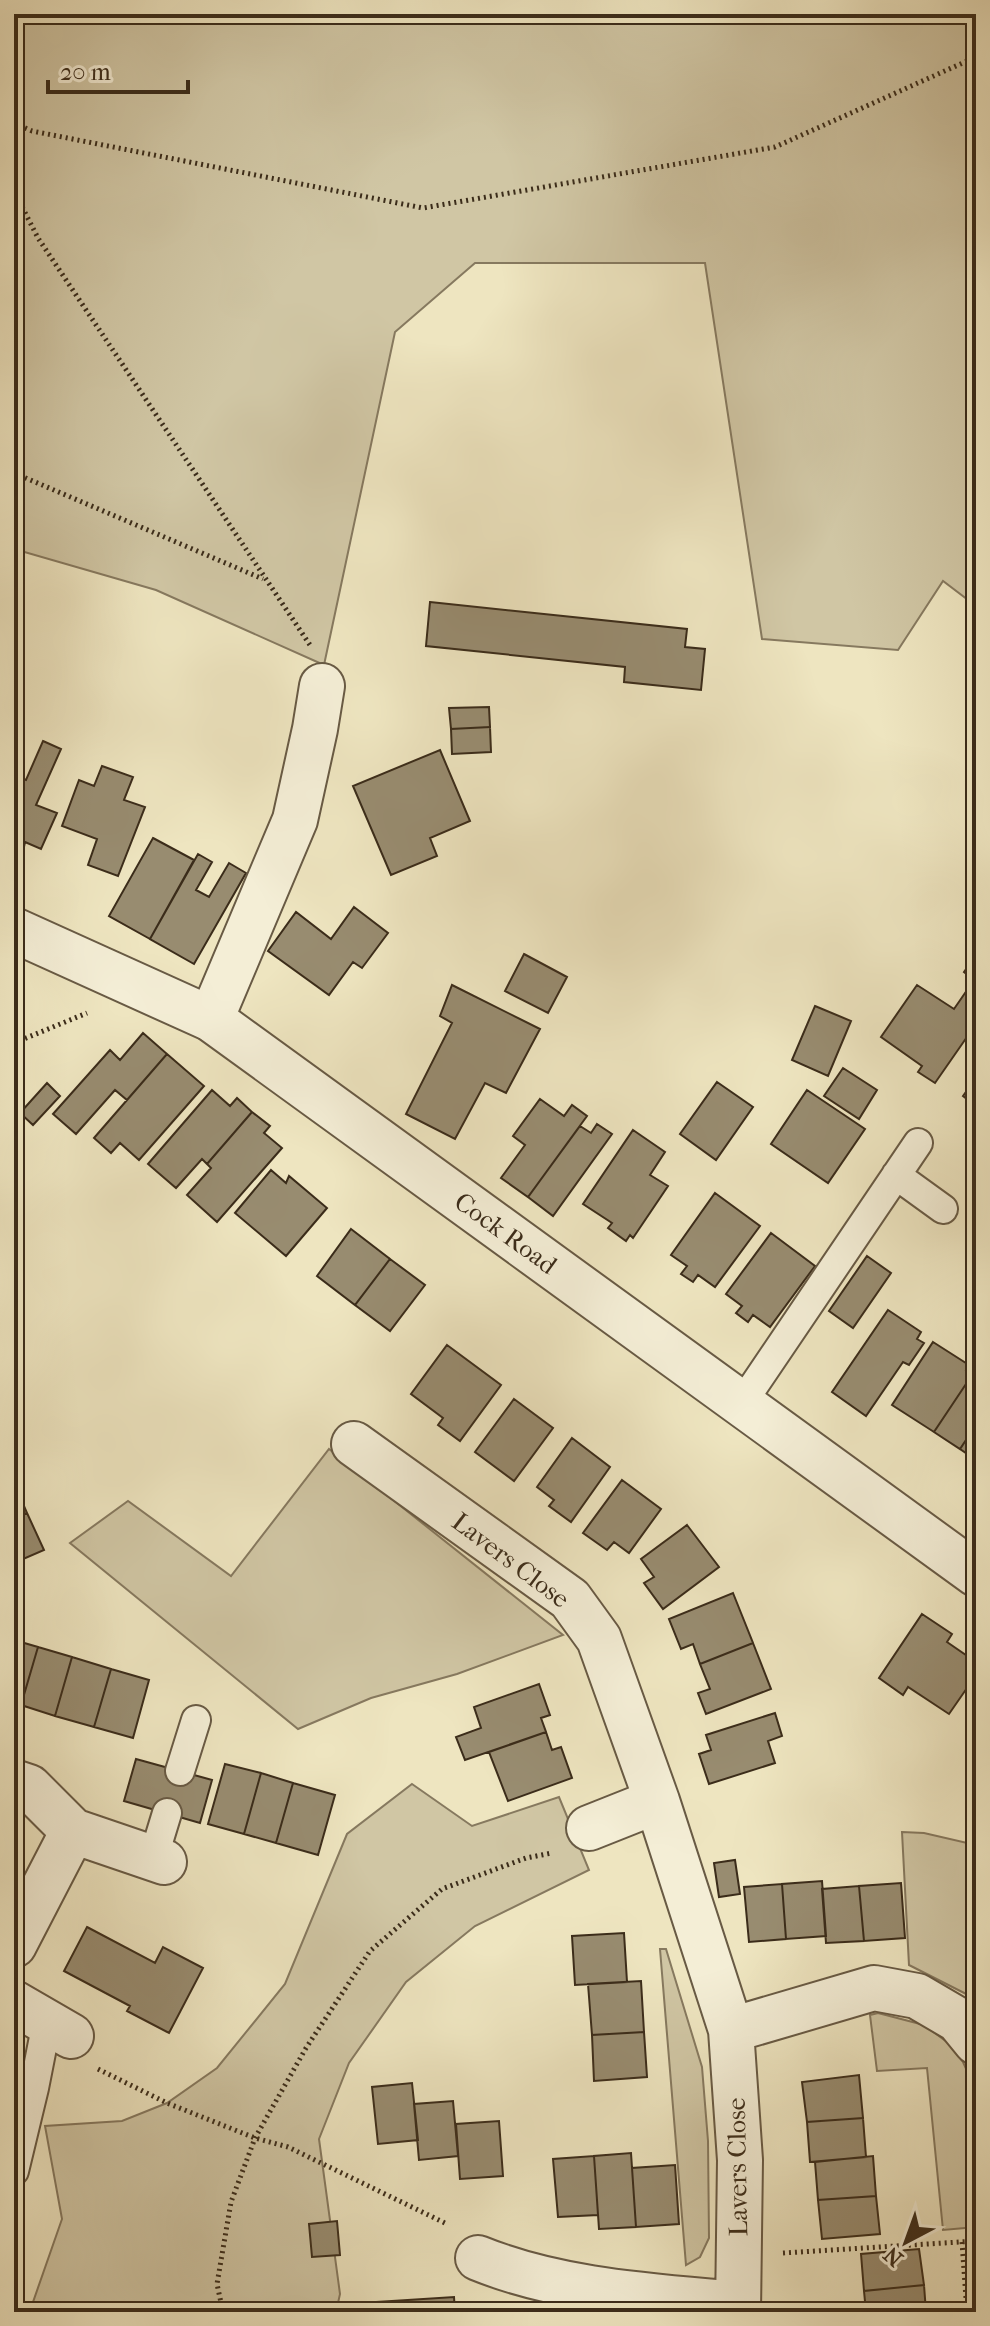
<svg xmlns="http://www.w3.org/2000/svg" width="990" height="2326" viewBox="0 0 990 2326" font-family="'IM FELL French Canon',serif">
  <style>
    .green { fill: #d0c6a4; stroke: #86795f; stroke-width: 2 }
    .building { fill: #988c70; stroke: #3b2c1a; stroke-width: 2 }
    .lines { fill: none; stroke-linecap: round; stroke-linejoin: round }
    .service-casing { stroke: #685a44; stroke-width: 32 }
    .minor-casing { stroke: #685a44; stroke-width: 48 }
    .tertiary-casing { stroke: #685a44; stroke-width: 48 }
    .path { stroke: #3b2c1a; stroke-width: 5; stroke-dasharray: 2 4; stroke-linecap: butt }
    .service { stroke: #f4eed6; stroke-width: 28 }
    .minor { stroke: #f4eed6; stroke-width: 44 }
    .tertiary { stroke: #f4eed6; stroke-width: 44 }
    .labels { text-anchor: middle; stroke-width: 8; stroke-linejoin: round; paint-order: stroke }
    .street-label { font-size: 26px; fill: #3b2c1a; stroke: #f4eed6 }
  </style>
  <rect width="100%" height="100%" fill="#eee5c0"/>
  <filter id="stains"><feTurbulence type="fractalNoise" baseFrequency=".0025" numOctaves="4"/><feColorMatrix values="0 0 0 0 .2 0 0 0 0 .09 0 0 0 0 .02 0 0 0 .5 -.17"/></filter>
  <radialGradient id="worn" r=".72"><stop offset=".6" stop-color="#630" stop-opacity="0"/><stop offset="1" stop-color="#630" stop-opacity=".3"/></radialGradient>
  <path class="green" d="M 14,14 L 976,14 L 976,606 L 943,581 L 898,650 L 762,639 L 705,263 L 475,263 L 395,332 L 324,665 L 156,590 L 14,549 Z
    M 329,1449 L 563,1635 L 457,1674 L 371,1698 L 298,1729 L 70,1543 L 128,1501 L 231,1576 Z
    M 412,1784 L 472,1826 L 559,1797 L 589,1870 L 475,1926 L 406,1982 L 349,2063 L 319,2139 L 340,2294 L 336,2312 L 19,2312 L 33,2302 L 62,2219 L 45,2126 L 122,2121 L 167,2103 L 217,2068 L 285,1984 L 347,1834 Z
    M 902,1832 L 924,1833 L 976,1845 L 976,1999 L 909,1965 Z
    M 660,1949 L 666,1949 L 702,2067 L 708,2141 L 709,2238 L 700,2257 L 686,2265 Z
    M 878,2013 L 924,2025 L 947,2042 L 963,2062 L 973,2084 L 976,2109 L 976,2227 L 943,2230 L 927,2068 L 877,2071 L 870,2015 Z"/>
  <path class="building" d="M 430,602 L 687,629 L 685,647 L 705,649 L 701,690 L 624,682 L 625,667 L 426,646 Z
    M 489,707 L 490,727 L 451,729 L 449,708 Z
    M 490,727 L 491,752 L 452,754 L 451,729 Z
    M 43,741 L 61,749 L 36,805 L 57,813 L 41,849 L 25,842 L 24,847 L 14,843 L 14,775 L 26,780 Z
    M 440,750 L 470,821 L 430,838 L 437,856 L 391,875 L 353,786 Z
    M 102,766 L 133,777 L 124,800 L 145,807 L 118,876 L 88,865 L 97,839 L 62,826 L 79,780 L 94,786 Z
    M 153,838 L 194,860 L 150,939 L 109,916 Z
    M 198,854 L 212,862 L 196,890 L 209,897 L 229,863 L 246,873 L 194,964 L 150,939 Z
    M 354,907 L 388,933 L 362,968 L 353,962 L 329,995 L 268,951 L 296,912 L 331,939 Z
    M 524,954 L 567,977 L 548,1013 L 505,991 Z
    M 976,955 L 976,1024 L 935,1083 L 918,1072 L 922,1066 L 881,1037 L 917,985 L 954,1009 L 974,980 L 964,972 Z
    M 452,985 L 540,1029 L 506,1093 L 485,1083 L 455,1139 L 406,1114 L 452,1023 L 440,1016 Z
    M 815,1006 L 851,1021 L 828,1076 L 792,1060 Z
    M 143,1033 L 167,1054 L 127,1100 L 115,1090 L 76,1134 L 53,1114 L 110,1050 L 120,1060 Z
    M 167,1054 L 204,1086 L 139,1160 L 120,1143 L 111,1153 L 94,1138 Z
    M 843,1068 L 877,1090 L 859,1119 L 824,1096 Z
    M 976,1078 L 976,1106 L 963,1096 Z
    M 717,1082 L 753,1107 L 716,1160 L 680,1134 Z
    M 47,1083 L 60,1096 L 33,1125 L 20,1113 Z
    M 212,1090 L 230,1106 L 237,1098 L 252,1112 L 207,1164 L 202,1159 L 176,1188 L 148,1164 Z
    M 807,1090 L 865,1129 L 828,1183 L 771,1144 Z
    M 540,1099 L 564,1116 L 572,1105 L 587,1116 L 528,1197 L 501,1178 L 525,1145 L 513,1136 Z
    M 252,1112 L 270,1126 L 264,1133 L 282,1148 L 217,1222 L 187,1195 L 211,1168 L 207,1164 Z
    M 597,1124 L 612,1134 L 553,1216 L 528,1197 L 580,1126 L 591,1133 Z
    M 633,1130 L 665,1152 L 650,1175 L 668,1186 L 633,1238 L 630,1235 L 626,1241 L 608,1228 L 612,1223 L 583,1204 Z
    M 271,1170 L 286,1183 L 289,1176 L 327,1208 L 286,1256 L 235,1213 Z
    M 715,1193 L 760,1226 L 715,1287 L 698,1275 L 693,1282 L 681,1274 L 687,1266 L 671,1255 Z
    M 351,1229 L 390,1259 L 355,1305 L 317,1276 Z
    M 771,1233 L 815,1266 L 770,1327 L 753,1315 L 748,1322 L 736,1313 L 742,1306 L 726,1294 Z
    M 867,1256 L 891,1273 L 853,1328 L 829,1311 Z
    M 390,1259 L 425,1285 L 390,1331 L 355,1305 Z
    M 888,1310 L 921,1332 L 917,1339 L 924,1343 L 909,1365 L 903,1362 L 866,1416 L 832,1392 Z
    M 933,1342 L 969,1365 L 966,1370 L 972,1375 L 934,1432 L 892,1405 Z
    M 447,1345 L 501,1385 L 460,1441 L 438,1425 L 443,1418 L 411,1394 Z
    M 972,1375 L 976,1377 L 976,1425 L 960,1449 L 934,1432 Z
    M 514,1399 L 553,1428 L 514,1481 L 475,1452 Z
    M 976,1425 L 976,1460 L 960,1449 Z
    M 572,1438 L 610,1467 L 571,1522 L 549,1506 L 554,1500 L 537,1487 Z
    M 622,1480 L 661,1509 L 629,1553 L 614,1542 L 607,1550 L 583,1533 Z
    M 14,1483 L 27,1513 L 14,1519 Z
    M 27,1513 L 44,1550 L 14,1563 L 14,1519 Z
    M 687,1525 L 719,1567 L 663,1609 L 644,1583 L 654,1577 L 641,1559 Z
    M 733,1593 L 753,1643 L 700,1664 L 693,1644 L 681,1649 L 669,1619 Z
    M 922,1614 L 952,1634 L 947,1642 L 976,1662 L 976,1675 L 949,1714 L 908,1687 L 903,1695 L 879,1678 Z
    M 14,1640 L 38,1647 L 21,1705 L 14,1703 Z
    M 753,1643 L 771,1689 L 706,1714 L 698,1693 L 710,1689 L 700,1664 Z
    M 38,1647 L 72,1657 L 55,1716 L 21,1705 Z
    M 72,1657 L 111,1669 L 94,1727 L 55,1716 Z
    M 111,1669 L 149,1680 L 133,1738 L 94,1727 Z
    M 539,1684 L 550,1715 L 541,1718 L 546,1732 L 465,1760 L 456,1737 L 481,1728 L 474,1707 Z
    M 775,1713 L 782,1736 L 768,1741 L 775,1763 L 709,1784 L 699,1754 L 711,1750 L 706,1735 Z
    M 546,1732 L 552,1750 L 561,1747 L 572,1778 L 508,1801 L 489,1752 Z
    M 136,1759 L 212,1780 L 200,1823 L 124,1801 Z
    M 225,1764 L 261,1773 L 244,1834 L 208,1824 Z
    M 261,1773 L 293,1783 L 276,1843 L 244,1834 Z
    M 293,1783 L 335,1795 L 318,1855 L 276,1843 Z
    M 735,1860 L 740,1894 L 719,1897 L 714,1863 Z
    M 822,1881 L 826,1936 L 786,1939 L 782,1884 Z
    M 901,1883 L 905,1938 L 864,1941 L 859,1886 Z
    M 782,1884 L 786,1939 L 749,1942 L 744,1887 Z
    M 859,1886 L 864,1941 L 826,1943 L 822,1889 Z
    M 87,1927 L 155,1963 L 163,1947 L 203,1968 L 169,2033 L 127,2011 L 130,2006 L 64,1971 Z
    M 624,1933 L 627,1982 L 575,1985 L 572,1936 Z
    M 641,1981 L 644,2032 L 592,2035 L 588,1984 Z
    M 644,2032 L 647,2077 L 594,2081 L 592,2035 Z
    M 859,2075 L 863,2118 L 807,2122 L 802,2082 Z
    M 412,2083 L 418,2140 L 378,2144 L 372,2087 Z
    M 453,2101 L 458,2156 L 419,2160 L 414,2104 Z
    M 863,2118 L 866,2157 L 810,2162 L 807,2122 Z
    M 499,2121 L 503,2176 L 460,2179 L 456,2124 Z
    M 631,2153 L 636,2227 L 599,2229 L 594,2156 Z
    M 594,2156 L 598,2215 L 558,2217 L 553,2159 Z
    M 873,2156 L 876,2196 L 818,2200 L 815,2162 Z
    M 675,2165 L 679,2224 L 636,2227 L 632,2168 Z
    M 876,2196 L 880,2234 L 822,2239 L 818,2200 Z
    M 337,2221 L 340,2255 L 312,2257 L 309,2224 Z
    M 919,2249 L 924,2285 L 864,2291 L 861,2254 Z
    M 924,2285 L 926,2312 L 866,2312 L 864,2291 Z
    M 454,2297 L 455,2312 L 378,2312 L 377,2302 Z"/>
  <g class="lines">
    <g class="service-casing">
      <path id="service" d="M 896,1175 L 943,1209
        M 742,1403 L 918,1143
        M 180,1771 L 196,1720
        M 153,1859 L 167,1813
        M 14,2171 L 34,2088 L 47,2022"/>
    </g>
    <g class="minor-casing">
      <path id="minor" d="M 211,1019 L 295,820 L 315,729 L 322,686
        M 354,1444 L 570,1599 L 599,1639 L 657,1801 L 731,2030 L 740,2160 L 738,2312
        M 14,1782 L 29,1787 L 73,1831 L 164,1862
        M 589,1828 L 657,1801
        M 14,1945 L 73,1831
        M 14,2003 L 71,2036
        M 731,2030 L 874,1988 L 917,1996 L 958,2020 L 976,2042
        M 478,2258 C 559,2291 651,2296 737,2304"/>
    </g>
    <g class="tertiary-casing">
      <path id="tertiary" d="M 14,930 L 211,1019 L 976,1574"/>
    </g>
    <path class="path" d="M 14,123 L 32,131 L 423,208 L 775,147 L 976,57
      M 14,191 L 38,238 L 310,645
      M 14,473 L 263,579
      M 14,1043 L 87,1013
      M 98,2069 L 167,2103 L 255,2138 L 288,2147 L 447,2224
      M 962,2242 L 967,2312
      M 783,2253 L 976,2241
      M 223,2312 L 217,2284 L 231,2202 L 255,2138 L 306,2048 L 370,1951 L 442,1889 L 526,1858 L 552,1853"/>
    <use href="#service" class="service"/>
    <use href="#minor" class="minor"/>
    <use href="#tertiary" class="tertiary"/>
  </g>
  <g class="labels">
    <g class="street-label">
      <text transform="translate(506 1233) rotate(36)" y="9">Cock Road</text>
      <text transform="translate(511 1560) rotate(37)" y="9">Lavers Close</text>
      <text transform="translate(737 2167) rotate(-91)" y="9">Lavers Close</text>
    </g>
  </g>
  <rect width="990" height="2326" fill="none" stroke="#eee5c0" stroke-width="48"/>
  <rect x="16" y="16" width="958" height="2294" fill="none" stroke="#3b2c1a" stroke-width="4"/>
  <rect x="24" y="24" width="942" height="2278" fill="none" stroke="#3b2c1a" stroke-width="2"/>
  <g transform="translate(906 2242) rotate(221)" stroke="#f4eed6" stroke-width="6" paint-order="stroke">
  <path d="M0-6L14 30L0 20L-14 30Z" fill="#3b2c1a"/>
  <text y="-12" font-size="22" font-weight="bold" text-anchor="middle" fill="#3b2c1a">N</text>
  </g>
  <path d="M48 80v12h140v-12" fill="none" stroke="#3b2c1a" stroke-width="4"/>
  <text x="60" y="80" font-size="24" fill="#3b2c1a" stroke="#f4eed6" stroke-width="6" paint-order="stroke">20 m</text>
  <rect width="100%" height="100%" filter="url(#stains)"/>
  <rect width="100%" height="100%" fill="url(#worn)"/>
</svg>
